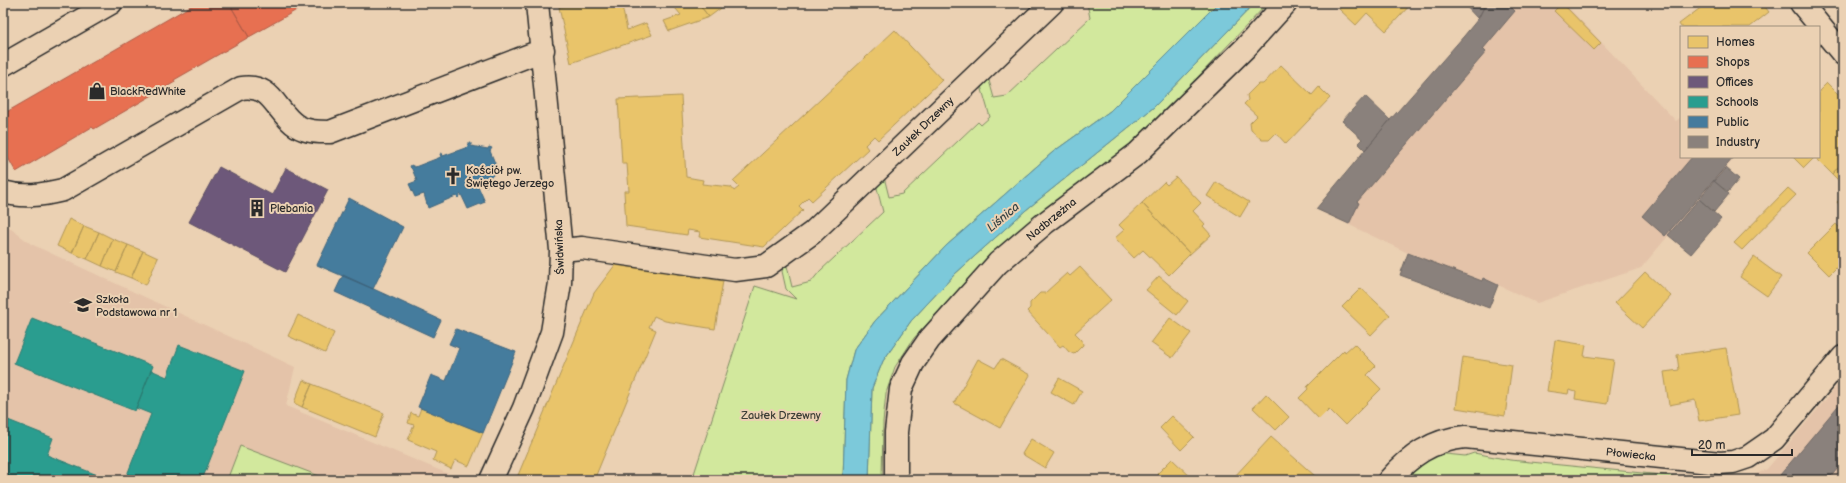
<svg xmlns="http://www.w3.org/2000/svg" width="1846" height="483" viewBox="0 0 1846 483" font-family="'Balsamiq Sans',sans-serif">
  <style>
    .built { fill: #e4c3a9 }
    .green { fill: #d2e89d; stroke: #7e8a64 }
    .water { fill: #7bc9da; stroke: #5b8a94 }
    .homes { fill: #e9c46a; stroke: #b09657 }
    .shops { fill: #e76f51; stroke: #af5b46 }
    .offices { fill: #6d597a; stroke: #594b62 }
    .schools { fill: #2a9d8f; stroke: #2a7b71 }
    .public { fill: #457b9d; stroke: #3d637b }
    .industry { fill: #8a817c; stroke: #6e6764 }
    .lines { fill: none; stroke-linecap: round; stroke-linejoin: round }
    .minor-casing { stroke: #2b2b2b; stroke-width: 25 }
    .minor { stroke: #ebd1b3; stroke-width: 22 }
    .labels { text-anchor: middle; stroke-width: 4; stroke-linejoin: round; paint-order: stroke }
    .poi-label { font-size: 11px; fill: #2b2b2b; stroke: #ebd1b3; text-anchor: start }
    .street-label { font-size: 11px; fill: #2b2b2b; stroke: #ebd1b3 }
    .park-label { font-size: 11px; fill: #3c3e36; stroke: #ebd1b3 }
    .water-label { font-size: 12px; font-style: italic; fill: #374345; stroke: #ebd1b3 }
  </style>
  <rect width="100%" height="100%" fill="#ebd1b3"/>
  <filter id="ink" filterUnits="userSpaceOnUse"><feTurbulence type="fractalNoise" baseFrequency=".025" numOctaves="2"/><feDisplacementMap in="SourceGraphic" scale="8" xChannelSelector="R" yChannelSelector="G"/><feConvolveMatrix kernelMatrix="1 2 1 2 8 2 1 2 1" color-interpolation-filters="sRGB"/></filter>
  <g filter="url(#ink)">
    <path class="built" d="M 1486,3 L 1564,3 L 1676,121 L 1681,117 L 1681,157 L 1735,157 L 1641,268 L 1537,303 L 1483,278 L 1482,281 L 1408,253 L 1316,209 L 1390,120 L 1464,36 L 1478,19 Z
      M 3,223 L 31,244 L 295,367 L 286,406 L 463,480 L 3,480 Z
      M 1843,379 L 1843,480 L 1740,480 L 1747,479 L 1767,469 Z"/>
    <path class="green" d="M 1087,3 L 1218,3 L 1110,111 L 1053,152 L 946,246 L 875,321 L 854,350 L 846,380 L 843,480 L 692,480 L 755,286 L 796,299 L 786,289 L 782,271 L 784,266 L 787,266 L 792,287 L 811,282 L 820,271 L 883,212 L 876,184 L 884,177 L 889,197 L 902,194 L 978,122 L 981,125 L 990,117 L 981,86 L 988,77 L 994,98 L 1007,96 L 1090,18 Z
      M 1255,3 L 1268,3 L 1162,115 L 1132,143 L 1023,228 L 976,271 L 914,338 L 895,367 L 886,393 L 883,422 L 882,480 L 869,480 L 872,388 L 883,361 L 911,321 L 955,274 L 1026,210 L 1154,107 Z
      M 240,446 L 330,480 L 227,480 Z
      M 1436,453 L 1465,456 L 1474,453 L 1510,460 L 1713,480 L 1402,480 L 1414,466 Z"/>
    <path class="water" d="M 1218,3 L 1255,3 L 1154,107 L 1026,210 L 955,274 L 911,321 L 883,361 L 872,388 L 869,480 L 843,480 L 846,380 L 854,350 L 875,321 L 946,246 L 1053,152 L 1110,111 Z"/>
    <path class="homes" d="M 559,3 L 575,3 L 559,7 Z
      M 575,3 L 619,3 L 620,7 L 622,6 L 627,30 L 646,23 L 652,35 L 571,63 L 559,7 Z
      M 619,3 L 632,3 L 620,7 Z
      M 671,3 L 698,3 L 709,17 L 669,31 L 664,21 L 681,15 Z
      M 698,3 L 728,3 L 709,17 Z
      M 1345,3 L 1412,3 L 1386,31 L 1367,13 L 1356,25 L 1339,9 Z
      M 1562,3 L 1601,43 L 1594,50 L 1554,11 Z
      M 1707,3 L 1762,3 L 1769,12 L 1750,27 L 1681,27 L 1679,24 Z
      M 1837,3 L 1843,3 L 1843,10 Z
      M 895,30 L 942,80 L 878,140 L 874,136 L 865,145 L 868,149 L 812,201 L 808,197 L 799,206 L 803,210 L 764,247 L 699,237 L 700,232 L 688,230 L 687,235 L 626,226 L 624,191 L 629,191 L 627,164 L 622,164 L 618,99 L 681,96 L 686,177 L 703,180 L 702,184 L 731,187 L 734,191 L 739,187 L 733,181 Z
      M 1281,65 L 1312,95 L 1319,87 L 1330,98 L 1286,144 L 1276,133 L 1269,140 L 1262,140 L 1251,130 L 1250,123 L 1257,116 L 1244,104 L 1248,100 L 1247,95 L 1258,84 L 1263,84 Z
      M 1827,83 L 1843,99 L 1843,162 L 1832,174 L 1815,157 L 1819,157 L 1819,91 Z
      M 1793,157 L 1815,157 L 1804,168 Z
      M 1843,162 L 1843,185 L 1832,174 Z
      M 1176,177 L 1201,203 L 1193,211 L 1205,224 L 1203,226 L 1211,235 L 1190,254 L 1142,203 L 1164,182 L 1167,185 Z
      M 1216,182 L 1249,202 L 1240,217 L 1207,196 Z
      M 1788,188 L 1796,195 L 1742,250 L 1734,243 Z
      M 1843,197 L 1843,209 L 1837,202 Z
      M 1142,203 L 1190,254 L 1169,275 L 1143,250 L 1134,258 L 1115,238 L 1124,230 L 1119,225 Z
      M 69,219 L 84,226 L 72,253 L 57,246 Z
      M 1836,224 L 1843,231 L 1843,261 L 1829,275 L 1807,253 Z
      M 84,226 L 99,232 L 87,259 L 72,253 Z
      M 99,232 L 113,239 L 102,266 L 87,259 Z
      M 113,239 L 128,245 L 116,272 L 102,266 Z
      M 128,245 L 143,251 L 131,278 L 116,272 Z
      M 143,251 L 158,258 L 146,285 L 131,278 Z
      M 1754,257 L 1781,277 L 1767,296 L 1740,277 Z
      M 615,265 L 723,281 L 715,329 L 665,321 L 654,316 L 649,327 L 656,330 L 594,480 L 516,480 L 594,293 Z
      M 1080,267 L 1111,300 L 1075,333 L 1082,340 L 1083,345 L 1074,354 L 1069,352 L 1063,345 L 1060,347 L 1027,311 L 1030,308 L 1030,303 L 1040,293 L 1045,293 L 1067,273 L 1070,276 Z
      M 1645,272 L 1671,296 L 1642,328 L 1615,303 Z
      M 1159,276 L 1188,301 L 1177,315 L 1146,290 Z
      M 1361,288 L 1390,315 L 1371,335 L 1342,307 Z
      M 298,315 L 334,333 L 325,353 L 288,336 Z
      M 1170,318 L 1191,333 L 1172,358 L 1151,343 Z
      M 1555,340 L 1586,345 L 1584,356 L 1614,360 L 1607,404 L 1575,399 L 1576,392 L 1569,390 L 1568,394 L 1547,391 Z
      M 1354,344 L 1376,366 L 1367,375 L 1381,389 L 1345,425 L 1329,409 L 1319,419 L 1299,398 L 1308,389 L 1307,387 L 1344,350 L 1345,352 Z
      M 1726,348 L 1738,415 L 1699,421 L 1695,400 L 1669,405 L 1664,372 L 1679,370 L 1677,355 Z
      M 1463,357 L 1512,365 L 1505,416 L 1456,408 Z
      M 978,359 L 995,368 L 1001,359 L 1030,375 L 1000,428 L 954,403 Z
      M 1059,378 L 1082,391 L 1074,405 L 1051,392 Z
      M 303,380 L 312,384 L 302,407 L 294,403 Z
      M 312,384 L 384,413 L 375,437 L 302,407 Z
      M 1266,394 L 1289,417 L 1276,430 L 1253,408 Z
      M 421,408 L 483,433 L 469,466 L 455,460 L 451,469 L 433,460 L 436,452 L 408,440 L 414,425 L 408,423 L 411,413 L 418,416 Z
      M 1172,416 L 1194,437 L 1181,450 L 1160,428 Z
      M 1271,437 L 1315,476 L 1312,480 L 1237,480 L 1234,477 Z
      M 1031,439 L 1054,453 L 1045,468 L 1022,454 Z
      M 1172,459 L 1194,480 L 1163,480 L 1157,474 Z"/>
    <path class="shops" d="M 196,3 L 229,3 L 249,37 L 174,80 L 175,82 L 94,129 L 92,127 L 16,172 L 3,149 L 3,114 Z
      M 229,3 L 309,3 L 249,37 Z"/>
    <path class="offices" d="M 219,167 L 272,195 L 286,168 L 328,190 L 285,272 L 189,222 Z"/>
    <path class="schools" d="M 32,318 L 153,366 L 135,411 L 14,363 Z
      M 179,345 L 245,371 L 202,480 L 125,480 L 151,414 L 136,408 L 151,370 L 167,377 Z
      M 3,418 L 53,438 L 47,455 L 110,480 L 3,480 Z"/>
    <path class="public" d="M 468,143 L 471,143 L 471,146 L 488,149 L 489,147 L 492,148 L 490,151 L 497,168 L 499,169 L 485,183 L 487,186 L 484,187 L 483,184 L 478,186 L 485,202 L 468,209 L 461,194 L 458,198 L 456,196 L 428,208 L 424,194 L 415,197 L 409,184 L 417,181 L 412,169 L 410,167 L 411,165 L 415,167 L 441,157 L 440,154 L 442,153 L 443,156 L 468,147 Z
      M 349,198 L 403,227 L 373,289 L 317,265 Z
      M 343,275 L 441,320 L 433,337 L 335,292 Z
      M 456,329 L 516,352 L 483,433 L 418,407 L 431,375 L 446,381 L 459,348 L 449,344 Z"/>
    <path class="industry" d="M 1463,3 L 1486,3 L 1478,19 Z
      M 1486,3 L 1507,3 L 1515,11 L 1483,49 L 1486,52 L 1357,202 L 1359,203 L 1349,224 L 1316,209 L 1390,120 L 1464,36 L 1478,19 Z
      M 1365,96 L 1390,120 L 1365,150 L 1358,143 L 1362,139 L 1342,121 Z
      M 1692,157 L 1734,157 L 1665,236 L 1642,216 Z
      M 1726,168 L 1739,179 L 1728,192 L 1714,181 Z
      M 1714,181 L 1729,194 L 1714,212 L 1699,199 Z
      M 1699,199 L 1721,219 L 1691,254 L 1668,235 Z
      M 1408,253 L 1482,281 L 1483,278 L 1498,285 L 1489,308 L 1400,275 Z
      M 1843,400 L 1843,462 L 1828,480 L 1785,480 L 1780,475 Z"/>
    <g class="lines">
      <g class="minor-casing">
        <path id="minor" d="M 1801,3 L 1843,54
          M 3,65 L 111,3
          M 3,192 C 24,198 42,195 63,190 L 241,88 C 273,83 275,112 297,126 C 307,132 318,132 330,132 L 543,50
          M 561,250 L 582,248 L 735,270 L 766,266 L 812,233 L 1052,3
          M 491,480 L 524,408 L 552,332 L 560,283 L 561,250 L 537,3
          M 896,480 L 896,432 L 901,389 L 913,363 L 929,340 L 998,263 L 1045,223 L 1138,153 L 1246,47 L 1286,3
          M 1389,480 C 1410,456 1432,440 1465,437 L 1720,463 L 1733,462 L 1748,457 L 1774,439 L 1843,357"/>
      </g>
      <use href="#minor" class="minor"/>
    </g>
  </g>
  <defs>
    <g id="shop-bare" transform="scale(1.38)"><path d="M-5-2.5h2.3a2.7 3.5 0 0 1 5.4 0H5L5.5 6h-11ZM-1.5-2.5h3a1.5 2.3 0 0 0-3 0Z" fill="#2b2b2b" stroke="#ebd1b3" stroke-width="2.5" paint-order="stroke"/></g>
    <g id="church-bare" transform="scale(1.38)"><path d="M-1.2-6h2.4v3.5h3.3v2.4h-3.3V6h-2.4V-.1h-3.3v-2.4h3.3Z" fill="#2b2b2b" stroke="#ebd1b3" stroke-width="2.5" paint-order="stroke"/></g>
    <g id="building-bare" transform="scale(1.38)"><path d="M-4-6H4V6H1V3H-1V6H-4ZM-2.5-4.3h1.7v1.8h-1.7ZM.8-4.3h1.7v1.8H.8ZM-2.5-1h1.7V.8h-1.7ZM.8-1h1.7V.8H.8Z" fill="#2b2b2b" stroke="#ebd1b3" stroke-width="2.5" paint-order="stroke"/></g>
    <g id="school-bare" transform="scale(1.38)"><path d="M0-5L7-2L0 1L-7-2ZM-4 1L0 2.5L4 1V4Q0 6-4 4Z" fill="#2b2b2b" stroke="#ebd1b3" stroke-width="2.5" paint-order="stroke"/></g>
  </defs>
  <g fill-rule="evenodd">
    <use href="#shop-bare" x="97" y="91"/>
    <use href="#church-bare" x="453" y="176"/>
    <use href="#building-bare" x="257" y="208"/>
    <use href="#school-bare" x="83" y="305"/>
  </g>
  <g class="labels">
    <g class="poi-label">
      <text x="110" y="95">BlackRedWhite</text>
      <text x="466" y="174">Kościół pw.<tspan x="466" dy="13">Świętego Jerzego</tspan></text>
      <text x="270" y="212">Plebania</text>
      <text x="96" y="303">Szkoła<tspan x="96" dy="13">Podstawowa nr 1</tspan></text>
    </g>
    <g class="street-label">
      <text transform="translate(923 126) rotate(-44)" y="4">Zaułek Drzewny</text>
      <text transform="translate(1051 219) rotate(-39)" y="4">Nadbrzeżna</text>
      <text transform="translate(559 247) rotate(-92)" y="4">Świdwińska</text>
      <text transform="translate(1631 454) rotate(6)" y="4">Płowiecka</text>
    </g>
    <g class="park-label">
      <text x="781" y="419">Zaułek Drzewny</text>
    </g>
    <g class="water-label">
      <text transform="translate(1003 217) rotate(-40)" y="4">Liśnica</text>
    </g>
  </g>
  <rect width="1846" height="483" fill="none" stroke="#ebd1b3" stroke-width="16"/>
  <rect x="8" y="8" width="1830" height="467" fill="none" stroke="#2b2b2b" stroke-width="1.5" filter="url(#ink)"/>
  <rect x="1680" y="26" width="140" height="132" fill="#ebd1b3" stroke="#9e8f7d"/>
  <rect x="1688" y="36" width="20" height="12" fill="#e9c46a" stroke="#9e8f7d"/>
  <text x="1716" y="46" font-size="12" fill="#2b2b2b">Homes</text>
  <rect x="1688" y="56" width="20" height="12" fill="#e76f51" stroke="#9e8f7d"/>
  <text x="1716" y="66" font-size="12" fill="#2b2b2b">Shops</text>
  <rect x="1688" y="76" width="20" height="12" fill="#6d597a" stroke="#9e8f7d"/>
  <text x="1716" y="86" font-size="12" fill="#2b2b2b">Offices</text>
  <rect x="1688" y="96" width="20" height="12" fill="#2a9d8f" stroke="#9e8f7d"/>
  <text x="1716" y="106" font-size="12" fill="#2b2b2b">Schools</text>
  <rect x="1688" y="116" width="20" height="12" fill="#457b9d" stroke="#9e8f7d"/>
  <text x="1716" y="126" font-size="12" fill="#2b2b2b">Public</text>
  <rect x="1688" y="136" width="20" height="12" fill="#8a817c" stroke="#9e8f7d"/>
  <text x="1716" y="146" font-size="12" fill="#2b2b2b">Industry</text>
  <path d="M1692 449v6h100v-6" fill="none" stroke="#2b2b2b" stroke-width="2"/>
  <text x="1698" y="449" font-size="12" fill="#2b2b2b" stroke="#ebd1b3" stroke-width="3" paint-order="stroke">20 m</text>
</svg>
